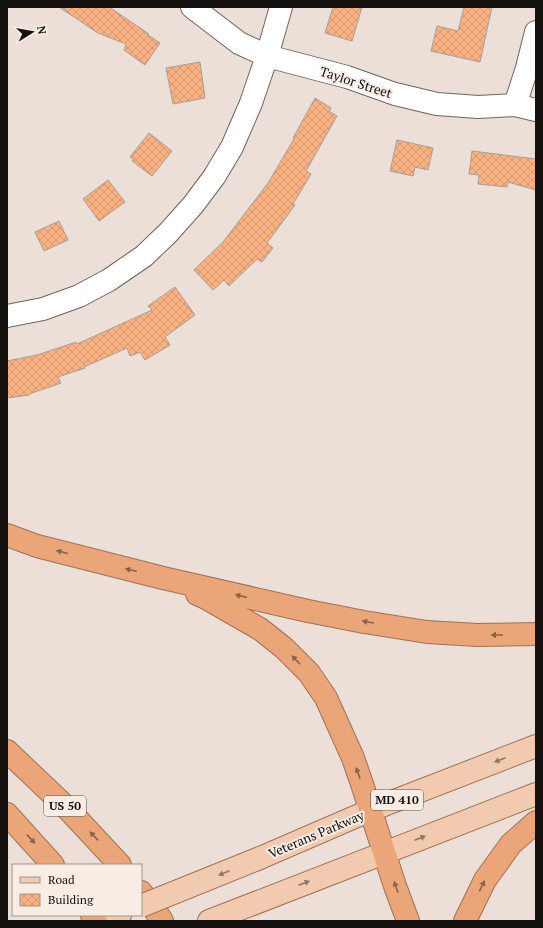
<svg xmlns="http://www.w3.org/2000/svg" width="543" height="928" viewBox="0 0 543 928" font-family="'PT Serif',serif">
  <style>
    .building { fill: url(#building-cross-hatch); stroke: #a99e97 }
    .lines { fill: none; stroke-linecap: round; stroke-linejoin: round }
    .minor-casing { stroke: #6f655f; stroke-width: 24 }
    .major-casing { stroke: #9f7254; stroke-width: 24 }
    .highway-casing { stroke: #9f7254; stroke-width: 24 }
    .minor { stroke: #fff; stroke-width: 22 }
    .major { stroke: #f2caaf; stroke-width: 22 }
    .highway { stroke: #eaa679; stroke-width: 22 }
    .major-bridge-casing { stroke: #9f7254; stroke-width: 24; stroke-linecap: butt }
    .major-bridge { stroke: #f2caaf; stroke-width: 22 }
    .oneway { fill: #8a6249 }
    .oneway2 { fill: #8e7667 }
    .labels { text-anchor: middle; stroke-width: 4; stroke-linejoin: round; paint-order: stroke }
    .shield { fill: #f8ede5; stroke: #58524e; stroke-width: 1 }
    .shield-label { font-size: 12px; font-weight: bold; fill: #14100e }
    .street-label { font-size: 13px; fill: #14100e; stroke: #f8ede5 }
  </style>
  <defs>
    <pattern id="building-cross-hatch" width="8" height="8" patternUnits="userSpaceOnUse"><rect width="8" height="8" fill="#fab181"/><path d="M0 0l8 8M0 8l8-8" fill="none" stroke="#d5976e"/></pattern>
  </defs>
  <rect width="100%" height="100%" fill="#ebdfd8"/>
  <path class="building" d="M 59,7 L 109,7 L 149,34 L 148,35 L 160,43 L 145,65 L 124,50 L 126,44 L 98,33 Z
    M 333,7 L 362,7 L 352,41 L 325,33 Z
    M 464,7 L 492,7 L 480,62 L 431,51 L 437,26 L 458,31 Z
    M 200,62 L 205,98 L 173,104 L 166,68 Z
    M 315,98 L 331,108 L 329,111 L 337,116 L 306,171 L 311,174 L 293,204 L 295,205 L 267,243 L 273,248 L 262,262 L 257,259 L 229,286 L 224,280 L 213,290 L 194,270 L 223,242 L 268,183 L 294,139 L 293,138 Z
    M 149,133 L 172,151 L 152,176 L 132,161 L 134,160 L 130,157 Z
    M 397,140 L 433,148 L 428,170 L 415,167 L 413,176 L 390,171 Z
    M 472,151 L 536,159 L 536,190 L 508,182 L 507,187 L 478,184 L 479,175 L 469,174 Z
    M 108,180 L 125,202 L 99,221 L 83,199 Z
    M 59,221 L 68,240 L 44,251 L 35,232 Z
    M 175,287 L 195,315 L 165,337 L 170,345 L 145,360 L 140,352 L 130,356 L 127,348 L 84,367 L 85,368 L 58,377 L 61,383 L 29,394 L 29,395 L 7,398 L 7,361 L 37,355 L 76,342 L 77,344 L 152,310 L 148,306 Z"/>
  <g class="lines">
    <g class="minor-casing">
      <path id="minor" d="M 192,7 L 239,43 L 267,56 L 347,77 L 395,94 L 437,104 L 478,107 L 515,105 L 536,110
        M 515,105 L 527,68 L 536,32
        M 7,316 L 43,309 L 79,296 L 109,280 L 144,256 L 168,233 L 193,205 L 214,177 L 232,147 L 251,103 L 267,56 L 281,7"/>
    </g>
    <g class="major-casing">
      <path id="major" d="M 260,858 L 371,810 L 536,746
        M 105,921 L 120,915
        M 209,921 L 536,794"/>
    </g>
    <g class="highway-casing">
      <path id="highway" d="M 7,535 L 37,546 L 163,578 L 308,611 L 364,622 L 427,632 L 477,635 L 536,634
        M 197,594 L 206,598 L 260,629 L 284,648 L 309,673 L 326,698 L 353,758 L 362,784 L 395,886 L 408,921
        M 7,751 L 66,807 L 120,865
        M 7,814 L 53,865
        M 141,892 L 155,910 L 162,921
        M 92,915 L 96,921
        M 465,921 L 485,880 L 511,844 L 536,822"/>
    </g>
    <use href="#minor" class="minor"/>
    <use href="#major" class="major"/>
    <use href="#highway" class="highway"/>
    <g class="major-bridge-casing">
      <path id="major-bridge" d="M 141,906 L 260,858"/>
    </g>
    <use href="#major-bridge" class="major-bridge"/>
  </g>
  <defs><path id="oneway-solid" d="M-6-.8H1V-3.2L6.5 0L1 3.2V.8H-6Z"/></defs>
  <g class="oneway">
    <use href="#oneway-solid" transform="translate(62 552) rotate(-166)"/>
    <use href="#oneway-solid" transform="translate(131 570) rotate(-166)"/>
    <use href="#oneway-solid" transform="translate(241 596) rotate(-167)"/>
    <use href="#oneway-solid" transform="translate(368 622) rotate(-170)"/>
    <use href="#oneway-solid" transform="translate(497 635) rotate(180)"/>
    <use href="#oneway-solid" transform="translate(296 660) rotate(-134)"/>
    <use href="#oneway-solid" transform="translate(358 773) rotate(-110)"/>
    <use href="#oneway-solid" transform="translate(94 836) rotate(-133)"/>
    <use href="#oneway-solid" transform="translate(31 839) rotate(47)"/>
    <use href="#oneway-solid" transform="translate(482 886) rotate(-63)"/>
    <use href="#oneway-solid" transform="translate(396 887) rotate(-109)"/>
  </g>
  <g class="oneway2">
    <use href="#oneway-solid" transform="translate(500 760) rotate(159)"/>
    <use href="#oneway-solid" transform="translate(420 838) rotate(-21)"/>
    <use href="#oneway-solid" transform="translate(224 873) rotate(158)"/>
    <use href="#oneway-solid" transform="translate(304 883) rotate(-21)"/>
  </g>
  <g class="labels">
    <g class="shield">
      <rect x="371" y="790" width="52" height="20" rx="3"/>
      <rect x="44" y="796" width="42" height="20" rx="3"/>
    </g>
    <g class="shield-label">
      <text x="397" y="804">MD 410</text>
      <text x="65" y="810">US 50</text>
    </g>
    <g class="street-label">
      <text transform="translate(356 82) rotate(18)" y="5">Taylor Street</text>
      <text transform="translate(316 834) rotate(-23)" y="5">Veterans Parkway</text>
    </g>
  </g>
  <rect width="543" height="928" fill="none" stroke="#14100e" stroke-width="16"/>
  <rect x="12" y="864" width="130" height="52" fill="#f8ede5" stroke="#9d958f"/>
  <rect x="20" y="877" width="20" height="6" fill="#f2caaf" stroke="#9d958f"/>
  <text x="48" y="884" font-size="12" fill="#14100e">Road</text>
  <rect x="20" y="894" width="20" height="12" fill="url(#building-cross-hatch)" stroke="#9d958f"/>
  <text x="48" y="904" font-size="12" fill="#14100e">Building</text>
  <g transform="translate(32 32) rotate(79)" stroke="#f8ede5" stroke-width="3" paint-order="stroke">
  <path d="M0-3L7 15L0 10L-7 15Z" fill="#14100e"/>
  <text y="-6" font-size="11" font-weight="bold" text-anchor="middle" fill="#14100e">N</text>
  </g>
</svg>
